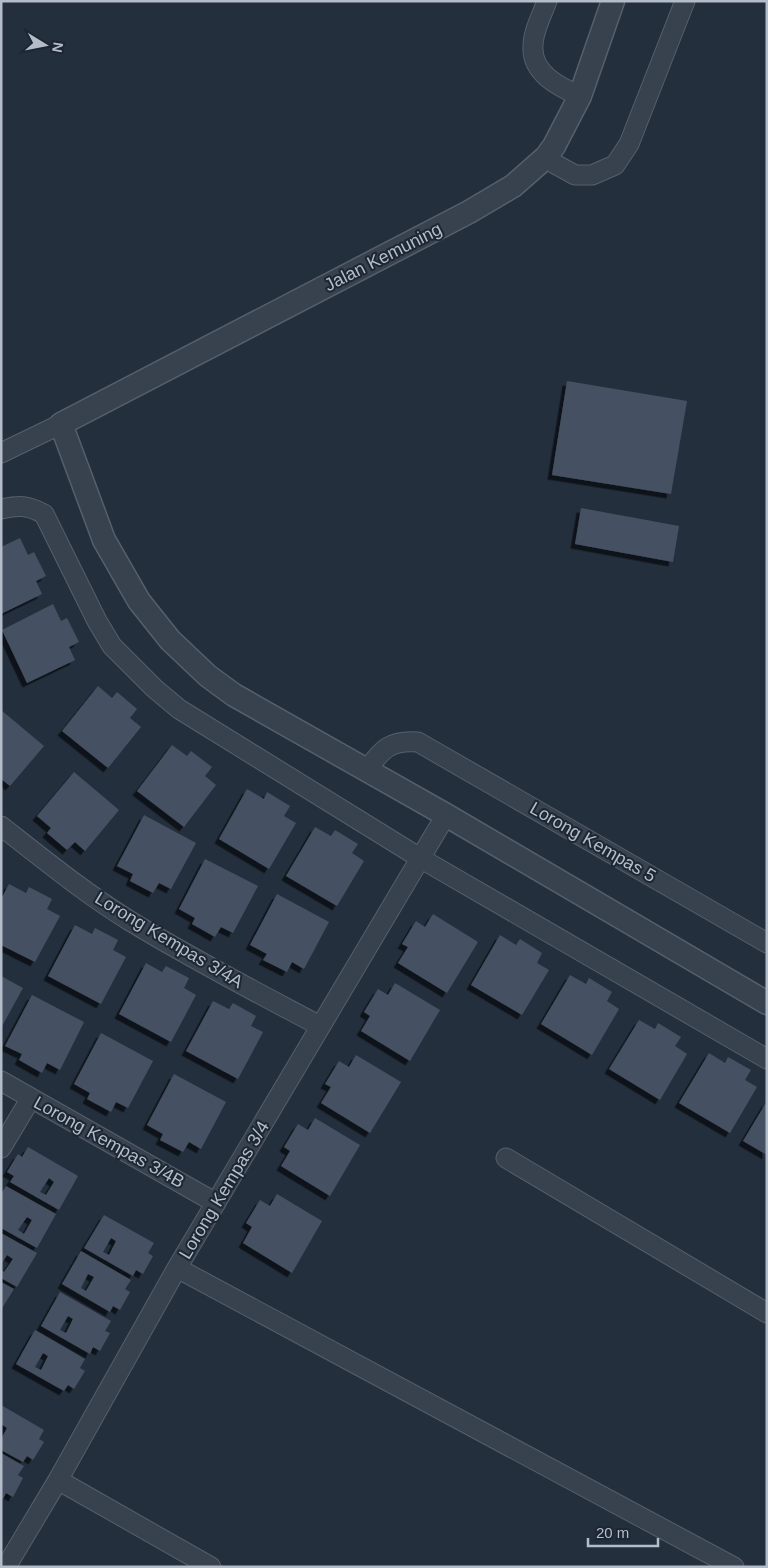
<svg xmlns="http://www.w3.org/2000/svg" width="768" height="1568" viewBox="0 0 768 1568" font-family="Helvetica,sans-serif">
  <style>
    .building { fill: #455162; fill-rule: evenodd; filter: url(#shadow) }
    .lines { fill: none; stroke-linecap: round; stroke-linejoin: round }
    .minor-casing { stroke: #565f6c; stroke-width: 21 }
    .tertiary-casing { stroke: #565f6c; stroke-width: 25 }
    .minor { stroke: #38414e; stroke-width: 19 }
    .tertiary { stroke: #38414e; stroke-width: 22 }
    .labels { text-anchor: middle; stroke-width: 4; stroke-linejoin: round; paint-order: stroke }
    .street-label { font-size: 18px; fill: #b4bcc9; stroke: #1d2633 }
  </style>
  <defs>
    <filter id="shadow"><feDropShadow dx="-4.5" dy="4.5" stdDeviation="0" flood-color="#0009"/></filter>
  </defs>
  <rect width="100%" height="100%" fill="#242f3e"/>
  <path class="building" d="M 567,381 L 687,401 L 671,494 L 552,475 Z
    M 581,508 L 679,526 L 673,562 L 575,544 Z
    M 20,538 L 28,555 L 34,552 L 46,576 L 36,581 L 42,594 L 1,614 L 1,547 Z
    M 53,604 L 61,621 L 67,618 L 79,642 L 69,647 L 75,660 L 27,683 L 2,630 Z
    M 98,686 L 112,698 L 117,692 L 137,709 L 130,718 L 141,727 L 108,768 L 62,731 Z
    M 1,710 L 44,746 L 10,786 L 1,779 Z
    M 172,745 L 187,756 L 191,751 L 212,767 L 205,776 L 216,785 L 184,827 L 137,791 Z
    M 74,772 L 119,810 L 85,851 L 75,842 L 67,850 L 47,833 L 51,828 L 37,816 Z
    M 247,789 L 264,799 L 267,792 L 290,806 L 284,816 L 296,823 L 269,869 L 219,839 Z
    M 144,815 L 196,843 L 171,889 L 159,883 L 153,893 L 130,881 L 133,874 L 117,866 Z
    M 315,827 L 331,836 L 335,830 L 358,844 L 352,853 L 364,861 L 337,906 L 286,876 Z
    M 205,859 L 258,886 L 233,933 L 221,927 L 215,937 L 192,924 L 195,918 L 179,909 Z
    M 9,884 L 26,893 L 29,887 L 52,899 L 47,909 L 60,916 L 35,962 L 1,945 L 1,899 Z
    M 277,894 L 329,922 L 304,969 L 292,962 L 287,972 L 263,960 L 267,954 L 250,945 Z
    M 433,914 L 478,942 L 447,993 L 398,963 L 408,947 L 402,944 L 416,921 L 425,927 Z
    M 75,925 L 92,934 L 95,928 L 118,940 L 113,950 L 126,957 L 101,1004 L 48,976 Z
    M 500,935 L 516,945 L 520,939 L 542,953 L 537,963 L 549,970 L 522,1015 L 471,985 Z
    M 146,963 L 162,972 L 166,966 L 189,978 L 184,988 L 196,995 L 171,1042 L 119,1014 Z
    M 570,975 L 586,984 L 589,978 L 612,992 L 607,1001 L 619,1009 L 592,1055 L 541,1024 Z
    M 1,976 L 23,988 L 1,1028 Z
    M 395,983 L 440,1010 L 410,1061 L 361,1031 L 370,1016 L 364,1012 L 378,989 L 388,995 Z
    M 32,995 L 84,1022 L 60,1070 L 47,1063 L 42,1073 L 19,1060 L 22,1054 L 5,1046 Z
    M 213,1001 L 229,1009 L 233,1003 L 256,1016 L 251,1026 L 263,1032 L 238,1079 L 186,1051 Z
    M 639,1020 L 655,1029 L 658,1023 L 681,1037 L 675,1046 L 687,1054 L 660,1100 L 609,1069 Z
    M 101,1033 L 153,1061 L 128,1108 L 116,1102 L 111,1112 L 87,1099 L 90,1093 L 74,1084 Z
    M 709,1053 L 725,1063 L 728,1057 L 751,1070 L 745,1080 L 757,1087 L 730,1133 L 679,1103 Z
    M 356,1055 L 401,1082 L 370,1133 L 321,1103 L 331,1087 L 325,1084 L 339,1061 L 349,1067 Z
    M 174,1074 L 226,1102 L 201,1149 L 189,1142 L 183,1152 L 160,1140 L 163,1134 L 147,1125 Z
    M 767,1101 L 767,1155 L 743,1141 Z
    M 315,1118 L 360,1145 L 330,1196 L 281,1166 L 290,1151 L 284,1147 L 298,1124 L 308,1130 Z
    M 28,1147 L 78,1176 L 59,1210 L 10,1182 L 14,1176 L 7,1172 L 18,1154 L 22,1157 ZM 49,1178 L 54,1182 L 46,1195 L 40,1192 Z
    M 6,1186 L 56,1214 L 37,1248 L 1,1228 L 1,1194 ZM 27,1217 L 32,1220 L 24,1234 L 18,1230 Z
    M 277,1194 L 322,1221 L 292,1273 L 243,1243 L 252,1227 L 246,1223 L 260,1200 L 270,1206 Z
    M 104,1215 L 154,1243 L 148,1253 L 153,1256 L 143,1274 L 136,1270 L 133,1276 L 84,1248 ZM 111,1238 L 116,1241 L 109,1255 L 103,1252 Z
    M 1,1233 L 37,1253 L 17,1287 L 1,1278 L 1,1270 L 4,1272 L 13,1259 L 7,1255 L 1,1265 Z
    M 81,1251 L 131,1280 L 125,1289 L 130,1292 L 120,1310 L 113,1306 L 110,1312 L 62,1284 ZM 88,1274 L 94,1277 L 86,1291 L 81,1288 Z
    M 1,1282 L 14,1289 L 1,1310 Z
    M 60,1292 L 111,1321 L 105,1331 L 110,1333 L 100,1351 L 93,1347 L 90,1354 L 41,1326 ZM 68,1316 L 73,1319 L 66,1333 L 60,1330 Z
    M 35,1330 L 85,1359 L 80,1368 L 85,1371 L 74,1389 L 68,1385 L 64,1391 L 16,1364 ZM 43,1353 L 48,1356 L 41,1370 L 35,1367 Z
    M 1,1405 L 44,1430 L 39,1439 L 44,1442 L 33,1460 L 27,1456 L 23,1462 L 1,1450 L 1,1439 L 7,1428 L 1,1424 Z
    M 1,1453 L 24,1466 L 18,1475 L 23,1478 L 13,1497 L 6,1493 L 3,1499 L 1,1498 Z"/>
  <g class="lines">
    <g class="minor-casing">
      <path id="minor" d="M 547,1 C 542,15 533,31 533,46 C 531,73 559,87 580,96
        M 546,157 L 555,164 L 575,175 L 592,175 L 615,165 L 629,144 L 685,1
        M 1,453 L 61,424
        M 1,509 C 20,505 27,505 44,514 L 97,621 L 112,646 L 154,688 L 179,709 L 420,858 L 767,1059
        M 367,770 C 382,749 390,740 418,742 L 767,943
        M 1,826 C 43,859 85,893 130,921 C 192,959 256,992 320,1026
        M 1,1081 L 216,1203
        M 1,1148 L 31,1098
        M 506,1158 L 767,1313
        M 177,1268 L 734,1567
        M 58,1480 L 211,1567
        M 6,1567 L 58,1480 L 177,1268 L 446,815"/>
    </g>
    <g class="tertiary-casing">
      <path id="tertiary" d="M 613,1 L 580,96 L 554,146 L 546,157 L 513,186 L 469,212 L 61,424 L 104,540 L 139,601 L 170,640 L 208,676 L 234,695 L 446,815 L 767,1003"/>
    </g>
    <use href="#minor" class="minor"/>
    <use href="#tertiary" class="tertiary"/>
  </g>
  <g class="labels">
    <g class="street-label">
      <text transform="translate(383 257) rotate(-27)" y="6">Jalan Kemuning</text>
      <text transform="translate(593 842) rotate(30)" y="6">Lorong Kempas 5</text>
      <text transform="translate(169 940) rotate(31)" y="6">Lorong Kempas 3/4A</text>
      <text transform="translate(109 1142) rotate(29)" y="6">Lorong Kempas 3/4B</text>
      <text transform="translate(224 1190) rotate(-59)" y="6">Lorong Kempas 3/4</text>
    </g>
  </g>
  <rect width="768" height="1568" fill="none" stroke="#b4bcc9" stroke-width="5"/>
  <g transform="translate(45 45) rotate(100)" stroke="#1d2633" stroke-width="4" paint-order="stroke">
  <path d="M0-4L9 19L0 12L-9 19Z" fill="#b4bcc9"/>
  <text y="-8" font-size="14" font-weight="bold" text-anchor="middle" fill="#b4bcc9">N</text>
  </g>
  <path d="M588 1538v8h70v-8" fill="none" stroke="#b4bcc9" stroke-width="2.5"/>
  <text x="596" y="1538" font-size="15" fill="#b4bcc9" stroke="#1d2633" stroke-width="4" paint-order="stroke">20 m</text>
</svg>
